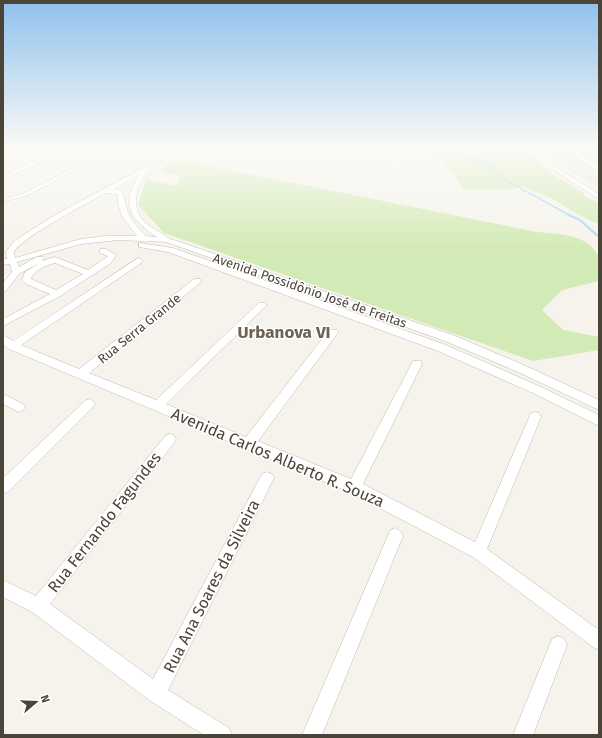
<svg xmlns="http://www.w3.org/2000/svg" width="602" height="738" viewBox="0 0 602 738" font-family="'Fira Sans',sans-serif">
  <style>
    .residential { fill: #eae5da }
    .green { fill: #d2eab5 }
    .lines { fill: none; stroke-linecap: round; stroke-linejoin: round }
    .stream-far1 { stroke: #a9d4f2; stroke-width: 1.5 }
    .stream { stroke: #a9d4f2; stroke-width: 2 }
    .minor-casing { stroke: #c2bbae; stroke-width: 1 }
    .minor { fill: #fff; fill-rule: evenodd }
    .labels { text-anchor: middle; stroke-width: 3; stroke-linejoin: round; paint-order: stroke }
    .street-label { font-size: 13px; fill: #4b4439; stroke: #fff }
    .near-street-label { font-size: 16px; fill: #4b4439; stroke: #fff }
    .district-label { font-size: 17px; font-weight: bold; fill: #6e6250; stroke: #fff }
  </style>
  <rect width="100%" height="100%" fill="#f6f3ec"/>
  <path class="residential" d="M 542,148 L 599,148 L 599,188 L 567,169 Z"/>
  <path class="green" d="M 424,148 L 525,148 C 540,169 564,181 586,194 L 582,195 L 599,203 L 599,224 L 581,216 L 551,198 L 522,186 L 514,189 L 465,190 L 442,159 Z
    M 174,159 L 537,232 C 558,234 588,234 598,256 C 601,262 599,274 599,281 L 562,290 L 542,310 L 563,330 L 599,337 L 599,350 L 533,361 L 164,233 L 138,205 L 146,179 L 177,186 L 180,176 L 160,171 Z"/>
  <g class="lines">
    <path class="stream-far1" d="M 447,148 L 496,169 L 502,178 L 569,215"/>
    <path class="stream" d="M 567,214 L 580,220 L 599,237"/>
    <g class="minor-casing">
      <path id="minor" d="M 32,148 L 59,150 L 91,158 L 104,152 L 109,153 L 26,196 L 5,201 L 5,199 L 22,194 L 87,161 L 58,155 L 3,179 L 3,175 L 52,153 Z
        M 180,148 L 186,148 C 176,157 161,159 151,168 C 139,180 129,204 143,220 C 150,228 160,231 168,238 L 453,335 L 526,366 L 599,400 L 599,410 L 518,372 L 445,341 L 166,242 L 149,241 L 146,242 L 142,241 L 118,240 L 81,244 L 17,262 L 19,267 L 37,257 L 43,257 L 44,259 L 42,261 L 55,257 L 88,270 L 108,256 L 100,253 L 100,249 L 106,249 L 116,255 L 111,263 L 60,296 L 3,326 L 3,319 L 50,294 L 26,284 L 22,280 L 25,272 L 41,262 L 19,274 L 6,291 L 3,292 L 3,283 L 12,272 L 10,264 L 3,265 L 3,259 L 7,259 L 6,252 L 14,241 L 55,215 ZM 140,174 C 119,203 130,220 157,237 L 146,236 L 135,224 L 128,213 L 123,193 L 118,190 L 114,189 ZM 106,193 L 117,194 L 119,207 L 123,218 L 137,236 L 105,236 L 81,239 L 15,258 L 14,252 C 22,237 88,203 106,193 ZM 55,263 L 83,274 L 56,290 L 31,279 C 33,271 46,265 55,263 Z
        M 295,148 L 307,148 L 352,154 L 374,150 L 372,148 L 378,148 L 390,157 L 407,165 C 400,170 384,158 378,153 L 352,158 Z
        M 528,148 L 534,148 L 551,164 L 599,194 L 599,199 L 547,166 Z
        M 569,148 L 599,150 L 599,154 L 580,152 L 590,162 L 599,167 L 599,171 L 586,164 Z
        M 139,243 L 173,248 L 446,345 L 541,387 L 599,415 L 599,426 L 533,393 L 438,351 L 168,252 L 139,247 Z
        M 138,258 L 141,259 L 142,261 L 141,263 L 21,345 L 79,369 L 194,279 L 200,279 L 201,281 L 200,283 L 89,373 L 156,400 L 259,303 L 265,303 L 267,305 L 265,307 L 166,404 L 246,437 L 329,330 L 337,330 L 338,332 L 337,334 L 258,441 L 351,479 L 413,361 L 421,361 L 422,364 L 363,484 L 475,542 L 531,413 L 535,412 L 539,413 L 541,417 L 487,549 L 599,630 L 599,650 L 593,647 L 473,557 L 349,492 L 9,349 L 3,344 L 3,335 L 13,341 Z
        M 3,394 L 23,404 L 25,407 L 23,410 L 19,412 L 3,404 Z
        M 89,399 L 93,401 L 95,404 L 93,407 L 8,492 L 3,494 L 3,478 L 85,401 Z
        M 170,434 L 174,435 L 176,439 L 174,443 L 50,604 L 153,679 L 262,474 L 267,472 L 272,474 L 274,478 L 168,690 L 229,728 L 232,735 L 204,735 L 149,700 L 32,612 L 3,597 L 3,580 L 36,596 L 166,435 Z
        M 395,528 L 400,531 L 403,536 L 322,735 L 302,735 L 390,531 Z
        M 558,636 L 564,639 L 567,645 L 533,735 L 513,735 L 552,639 Z"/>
    </g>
    <use href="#minor" class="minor"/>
  </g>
  <linearGradient id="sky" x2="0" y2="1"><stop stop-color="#8fc1ec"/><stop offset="0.59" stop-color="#fbfaf6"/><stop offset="1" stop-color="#fbfaf6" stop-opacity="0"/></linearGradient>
  <rect width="602" height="251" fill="url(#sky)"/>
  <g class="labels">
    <g class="street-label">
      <text transform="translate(310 290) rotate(19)" y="5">Avenida Possidônio José de Freitas</text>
      <text transform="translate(139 328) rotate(-39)" y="5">Rua Serra Grande</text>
    </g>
    <g class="near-street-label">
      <text transform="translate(278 457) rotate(23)" y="6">Avenida Carlos Alberto R. Souza</text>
      <text transform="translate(104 522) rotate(-52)" y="6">Rua Fernando Fagundes</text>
      <text transform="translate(211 586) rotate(-63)" y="6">Rua Ana Soares da Silveira</text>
    </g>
    <g class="district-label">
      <text x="284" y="338">Urbanova VI</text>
    </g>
  </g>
  <rect width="602" height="738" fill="none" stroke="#4b4439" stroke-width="8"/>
  <g transform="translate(36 702) rotate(71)" stroke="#ffffff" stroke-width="3" paint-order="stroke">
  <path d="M0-3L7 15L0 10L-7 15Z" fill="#4b4439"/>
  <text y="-6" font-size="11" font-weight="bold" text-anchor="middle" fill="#4b4439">N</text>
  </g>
</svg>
